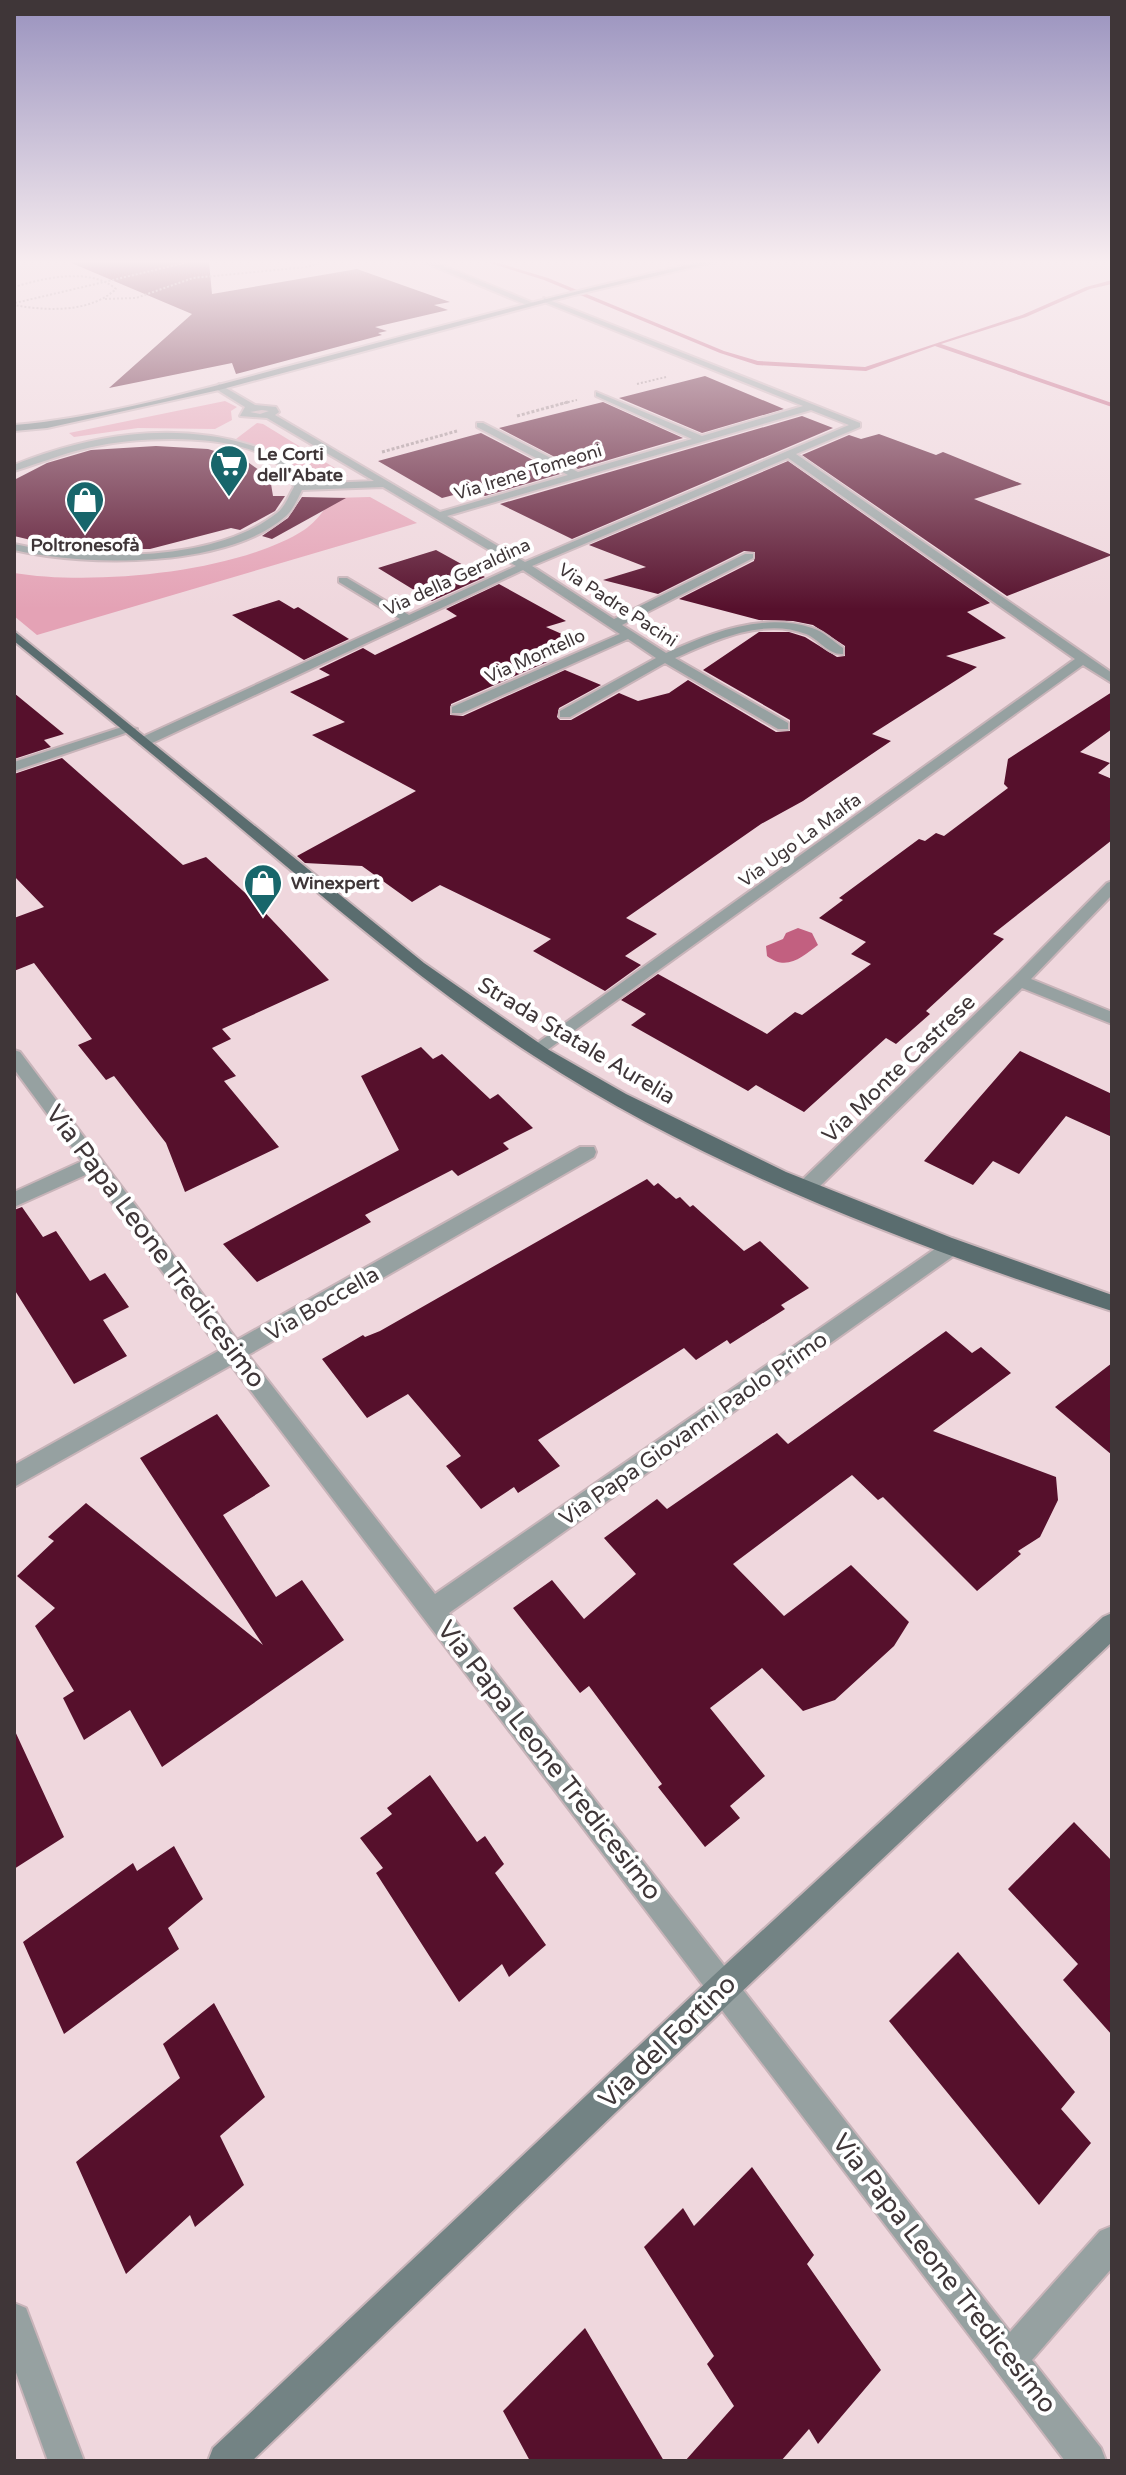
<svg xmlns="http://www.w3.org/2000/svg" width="1126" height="2475" viewBox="0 0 1126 2475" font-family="'Varela Round',sans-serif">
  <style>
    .green { fill: #e4a2b5 }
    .water { fill: #c26080 }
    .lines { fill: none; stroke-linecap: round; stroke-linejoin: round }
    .stream { fill: #c26080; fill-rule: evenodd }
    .building { fill: #56102c }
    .street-casing { stroke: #c8b4b9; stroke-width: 4 }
    .secondary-casing { stroke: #c8b4b9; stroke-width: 4 }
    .primary-casing { stroke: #c8b4b9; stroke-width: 4 }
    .path-far1 { stroke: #a39195; stroke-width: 2; stroke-dasharray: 2 2; stroke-linecap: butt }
    .path { stroke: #a39195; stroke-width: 3; stroke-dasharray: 3 2; stroke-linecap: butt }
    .street { fill: #96a1a1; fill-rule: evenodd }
    .secondary { fill: #738384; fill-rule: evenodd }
    .primary { fill: #5a6d6f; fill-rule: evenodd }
    .labels { text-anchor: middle; stroke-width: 8; stroke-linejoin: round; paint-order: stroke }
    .far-poi-label { font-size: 18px; font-weight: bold; fill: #3f3638; stroke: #fff; text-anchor: start }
    .far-street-label { font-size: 18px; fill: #3f3638; stroke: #fff }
    .street-label { font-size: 22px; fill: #3f3638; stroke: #fff }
    .near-street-label { font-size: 26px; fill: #3f3638; stroke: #fff }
  </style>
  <rect width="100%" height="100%" fill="#efd7dd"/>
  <path class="green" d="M 225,401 L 237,407 L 231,411 L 232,420 L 215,429 L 138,428 L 74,437 L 69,433 Z
    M 257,423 L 263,424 L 348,476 L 308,482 C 281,448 272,454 236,439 Z
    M 370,497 L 417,523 L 37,635 L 14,616 L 14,573 C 92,586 237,573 304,530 C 316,522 324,510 333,498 Z"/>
  <path class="water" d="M 798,928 L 812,933 L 818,945 C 803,956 787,972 767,956 L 766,946 L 783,939 L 786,933 Z"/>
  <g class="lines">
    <path class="stream" d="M 487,262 L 495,262 L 548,278 L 724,351 L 758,361 L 865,367 L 1022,315 L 1086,287 L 1112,280 L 1112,284 L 1090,289 L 1026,317 L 941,344 L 1112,403 L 1112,407 L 935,346 L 866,371 L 757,365 L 720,353 L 544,280 Z"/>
  </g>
  <path class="building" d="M 69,262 L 209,262 L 212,294 L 357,269 L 450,302 L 434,305 L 448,310 L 375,327 L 387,331 L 378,333 L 382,335 L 236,374 L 232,363 L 109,388 L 192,314 Z
    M 705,376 L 784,409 L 702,433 L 619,398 Z
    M 603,402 L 683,438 L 578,469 L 499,428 Z
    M 802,416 L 833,428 L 572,539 L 500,504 Z
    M 481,433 L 560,474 L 485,496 L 473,490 L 442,498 L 378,461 Z
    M 879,434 L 936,455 L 943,452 L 1022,484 L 974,499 L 1112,555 L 1007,596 L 802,455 L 849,435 L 861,439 Z
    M 156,446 L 208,449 L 245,460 L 270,478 L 273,496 L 285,496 L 275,511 L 240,530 L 231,528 L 150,549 L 69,549 L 14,536 L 14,480 L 47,463 L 91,450 Z
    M 788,461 L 990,603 L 967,612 L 1006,638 L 946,656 L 977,667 L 872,734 L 891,741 L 803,801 L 761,824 L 626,918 L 657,934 L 625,956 L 641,965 L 605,991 L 533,951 L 551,939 L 440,885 L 412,902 L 362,866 L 305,863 L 297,856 L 416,791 L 312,735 L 345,722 L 290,692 L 330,675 L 319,669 L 363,648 L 375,655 L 457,616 L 446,609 L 499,584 L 566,621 L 546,627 L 571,638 L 533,657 L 547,662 L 451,704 L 450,715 L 463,716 L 565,670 L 601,685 L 559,708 L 557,717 L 560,720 L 571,720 L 619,693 L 638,701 L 669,693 L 688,680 L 776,732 L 790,731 L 790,720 L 703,670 L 759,632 L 789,632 L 805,637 L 837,657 L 845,656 L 845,646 L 813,625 L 793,621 L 759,620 L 679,599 L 754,561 L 755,552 L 744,551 L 658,594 L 603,580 L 646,567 L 589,545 Z
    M 302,497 L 346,498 L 272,539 L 262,536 L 288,518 Z
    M 436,550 L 485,577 L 432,601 L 378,568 Z
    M 279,600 L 294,609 L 298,607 L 349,639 L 304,660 L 232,615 Z
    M 1112,692 L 1112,729 L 1080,752 L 1110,763 L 1098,773 L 1112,779 L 1112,840 L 993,934 L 1004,939 L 926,1011 L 930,1014 L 896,1044 L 886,1038 L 804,1112 L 756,1085 L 748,1091 L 631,1025 L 646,1014 L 621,1000 L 658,974 L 767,1034 L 795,1012 L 802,1015 L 871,964 L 851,954 L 866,942 L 819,918 L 843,900 L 839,898 L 919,839 L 925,841 L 936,833 L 944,836 L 1008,788 L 1004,784 L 1008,759 Z
    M 14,693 L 64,734 L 44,740 L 51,747 L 14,759 Z
    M 62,758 L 183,865 L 206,857 L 254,901 L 329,980 L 222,1029 L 231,1039 L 212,1048 L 236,1076 L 224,1081 L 279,1147 L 185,1192 L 166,1143 L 114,1076 L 106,1080 L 78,1045 L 92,1039 L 34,963 L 14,971 L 14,918 L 44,907 L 14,876 L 14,774 Z
    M 421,1047 L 433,1059 L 442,1054 L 490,1099 L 498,1094 L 533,1128 L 503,1143 L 509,1149 L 458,1176 L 452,1170 L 365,1215 L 371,1222 L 257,1282 L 223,1244 L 399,1150 L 361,1076 Z
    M 1020,1051 L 1112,1094 L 1112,1137 L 1066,1116 L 1019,1174 L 993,1161 L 973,1185 L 924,1161 Z
    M 647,1179 L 654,1186 L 658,1183 L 676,1199 L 680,1197 L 690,1207 L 693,1205 L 744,1251 L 760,1241 L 809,1288 L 781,1305 L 785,1309 L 730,1344 L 727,1340 L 696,1360 L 684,1348 L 538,1440 L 560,1466 L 518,1493 L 514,1487 L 481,1509 L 446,1466 L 461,1456 L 408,1394 L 367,1418 L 322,1359 L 363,1335 L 365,1337 L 380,1331 Z
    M 22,1207 L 43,1237 L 56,1231 L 90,1281 L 105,1273 L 129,1307 L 103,1320 L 127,1356 L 74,1384 L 14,1289 L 14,1210 Z
    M 946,1331 L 972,1353 L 981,1347 L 1011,1373 L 933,1431 L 1056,1477 L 1058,1500 L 1040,1537 L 1018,1551 L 1021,1554 L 977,1591 L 883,1497 L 878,1500 L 852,1475 L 733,1564 L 784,1616 L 851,1565 L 909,1622 L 894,1646 L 835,1700 L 803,1711 L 762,1668 L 710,1708 L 765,1776 L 730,1806 L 740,1818 L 705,1847 L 658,1787 L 662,1784 L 589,1686 L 580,1693 L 513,1608 L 552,1580 L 584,1619 L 636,1574 L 604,1538 L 657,1499 L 667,1509 L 777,1433 L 788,1444 Z
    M 1112,1363 L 1112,1455 L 1055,1407 Z
    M 217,1414 L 270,1486 L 223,1515 L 276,1597 L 302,1580 L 344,1640 L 162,1767 L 130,1710 L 84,1740 L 63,1698 L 74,1691 L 35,1626 L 55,1608 L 17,1576 L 54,1541 L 48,1537 L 86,1503 L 263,1645 L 140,1458 Z
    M 14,1729 L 64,1837 L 14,1869 Z
    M 430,1775 L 477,1842 L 485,1836 L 504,1864 L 495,1873 L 546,1945 L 509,1977 L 502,1964 L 459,2002 L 376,1873 L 383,1868 L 360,1838 L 392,1814 L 387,1808 Z
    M 1074,1822 L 1112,1861 L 1112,2035 L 1063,1980 L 1078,1964 L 1008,1889 Z
    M 174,1846 L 203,1899 L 168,1928 L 179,1949 L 64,2034 L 23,1942 L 133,1863 L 137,1871 Z
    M 958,1952 L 1075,2092 L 1061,2109 L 1091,2143 L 1039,2205 L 889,2021 Z
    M 214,2003 L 265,2097 L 220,2136 L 244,2185 L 195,2227 L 190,2215 L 126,2274 L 76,2162 L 180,2078 L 163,2044 Z
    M 752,2167 L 814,2255 L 807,2264 L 881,2370 L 818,2444 L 809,2429 L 781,2461 L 685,2461 L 734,2406 L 707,2364 L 714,2356 L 644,2247 L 683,2208 L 694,2226 Z
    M 585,2328 L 664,2461 L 530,2461 L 503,2411 Z"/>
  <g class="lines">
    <g class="street-casing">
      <path id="street" d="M 424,262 L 434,262 L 536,304 L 529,306 Z
        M 544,298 L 860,423 L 860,427 L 796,454 L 1112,673 L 1112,683 L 1083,665 L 539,1056 L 533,1054 L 530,1050 L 533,1046 L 1075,659 L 788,458 L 532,566 L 614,619 L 745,554 L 753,554 L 753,558 L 622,625 L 666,653 C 711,633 762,612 812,628 C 823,631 834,642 843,648 L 843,654 C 828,655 819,639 806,634 C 763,617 713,641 675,658 L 788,723 L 788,729 L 778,729 L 665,663 L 570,717 L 560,717 L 560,711 L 656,658 L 628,639 L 462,713 L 452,713 L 452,707 L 620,634 L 523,570 L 150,744 L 140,744 L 140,738 L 400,619 L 339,582 L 339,578 L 347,578 L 409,615 L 516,566 L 383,487 L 302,490 C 298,498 293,510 286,516 C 228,568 87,567 14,550 L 14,544 C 89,561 214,563 277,513 C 285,507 289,495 294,487 C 276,429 149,436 102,445 C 71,450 44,462 14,471 L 14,465 C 88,435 173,421 250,445 C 273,452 294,461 303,484 L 374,481 L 267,418 L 240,416 L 245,407 L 216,389 L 219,384 L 255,405 L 276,407 L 279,412 L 275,415 L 440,512 L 568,475 L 477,427 L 477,423 L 483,423 L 578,472 L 692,439 L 596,396 L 596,392 L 702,436 L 803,406 L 544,302 ZM 262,410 L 269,411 L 260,414 L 250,412 ZM 811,410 L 849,425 L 525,562 L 447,516 Z
        M 125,726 L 137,729 L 14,771 L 14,762 Z
        M 1112,881 L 1112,895 L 1031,979 L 1112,1012 L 1112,1024 L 1022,988 L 814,1192 L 800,1192 L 797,1187 L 800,1182 L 1014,977 L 1107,883 Z
        M 14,1050 L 20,1052 L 237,1340 L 580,1147 L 594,1147 L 596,1152 L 594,1157 L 248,1355 L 435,1594 L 945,1242 L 959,1242 L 962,1247 L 959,1252 L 449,1613 L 1010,2332 L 1100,2231 L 1112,2226 L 1112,2268 L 1032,2360 L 1101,2448 L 1106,2461 L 1065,2461 L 231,1365 L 14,1487 L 14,1465 L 220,1350 L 90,1173 L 14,1207 L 14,1192 L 82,1161 L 14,1069 Z
        M 14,2303 L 26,2308 L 84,2461 L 48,2461 L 14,2367 Z"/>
    </g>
    <g class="secondary-casing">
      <path id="secondary" d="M 701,262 L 715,262 L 570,296 L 219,390 L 47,428 L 14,431 L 14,425 C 109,417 212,386 305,362 C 437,327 568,292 701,262 Z
        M 1112,1613 L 1112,1642 L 735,1998 L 252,2461 L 208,2461 L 213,2448 L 713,1976 L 1103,1617 Z"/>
    </g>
    <g class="primary-casing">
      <path id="primary" d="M 14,631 L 424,963 L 549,1050 L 626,1094 L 786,1172 L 952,1238 L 1112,1295 L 1112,1311 C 916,1247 707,1169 534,1056 C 435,992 346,916 256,841 C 176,773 95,707 14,641 Z"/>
    </g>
    <path class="path-far1" d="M 14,287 C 44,278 90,267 116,289 C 90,313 47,311 14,305
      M 105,299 L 136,298 L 193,278 L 307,267 L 322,262
      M 15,303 L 189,262
      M 637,384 L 666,377
      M 560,404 L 577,400"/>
    <path class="path" d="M 517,416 L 568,402
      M 382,452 L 457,431"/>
    <use href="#street" class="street"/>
    <use href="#secondary" class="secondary"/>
    <use href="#primary" class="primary"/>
  </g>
  <linearGradient id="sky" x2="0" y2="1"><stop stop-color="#9992be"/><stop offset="0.43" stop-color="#f8edf0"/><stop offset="1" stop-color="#f8edf0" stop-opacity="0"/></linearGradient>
  <rect width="1126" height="609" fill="url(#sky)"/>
  <defs>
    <g id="supermarket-pin" transform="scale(2)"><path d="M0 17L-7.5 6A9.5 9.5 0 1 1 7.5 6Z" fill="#18666b" stroke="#fff"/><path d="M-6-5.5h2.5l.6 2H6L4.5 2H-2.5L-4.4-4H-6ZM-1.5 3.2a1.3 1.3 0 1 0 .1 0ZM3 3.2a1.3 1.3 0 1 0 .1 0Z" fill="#fff"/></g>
    <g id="shop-pin" transform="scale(2)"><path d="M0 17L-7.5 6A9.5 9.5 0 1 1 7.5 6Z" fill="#18666b" stroke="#fff"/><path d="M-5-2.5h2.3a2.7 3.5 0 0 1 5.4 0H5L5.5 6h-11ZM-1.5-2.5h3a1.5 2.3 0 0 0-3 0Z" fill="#fff"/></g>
  </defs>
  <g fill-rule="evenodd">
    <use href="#supermarket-pin" x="229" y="464"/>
    <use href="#shop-pin" x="85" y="500"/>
    <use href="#shop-pin" x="263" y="883"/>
  </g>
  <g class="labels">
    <g class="far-poi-label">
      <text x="257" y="460">Le Corti<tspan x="257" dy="21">dell'Abate</tspan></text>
      <text x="85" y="551" text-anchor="middle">Poltronesofà</text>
      <text x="291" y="889">Winexpert</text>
    </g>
    <g class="far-street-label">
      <text transform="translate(528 472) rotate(-17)" y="6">Via Irene Tomeoni</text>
      <text transform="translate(457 577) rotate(-25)" y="6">Via della Geraldina</text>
      <text transform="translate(618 605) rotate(33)" y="6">Via Padre Pacini</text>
      <text transform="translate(535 656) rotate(-24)" y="6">Via Montello</text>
      <text transform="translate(800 840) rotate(-36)" y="6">Via Ugo La Malfa</text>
    </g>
    <g class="street-label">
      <text transform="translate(577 1040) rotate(31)" y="8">Strada Statale Aurelia</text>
      <text transform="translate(898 1068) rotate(-44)" y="8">Via Monte Castrese</text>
      <text transform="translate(322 1303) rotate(-30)" y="8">Via Boccella</text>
      <text transform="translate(693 1428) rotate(-35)" y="8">Via Papa Giovanni Paolo Primo</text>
    </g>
    <g class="near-street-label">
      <text transform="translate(156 1246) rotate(53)" y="9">Via Papa Leone Tredicesimo</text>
      <text transform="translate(550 1760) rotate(52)" y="9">Via Papa Leone Tredicesimo</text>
      <text transform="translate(667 2041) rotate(-44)" y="9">Via del Fortino</text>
      <text transform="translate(945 2273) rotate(52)" y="9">Via Papa Leone Tredicesimo</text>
    </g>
  </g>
  <rect width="1126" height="2475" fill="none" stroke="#3f3638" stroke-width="32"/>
</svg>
